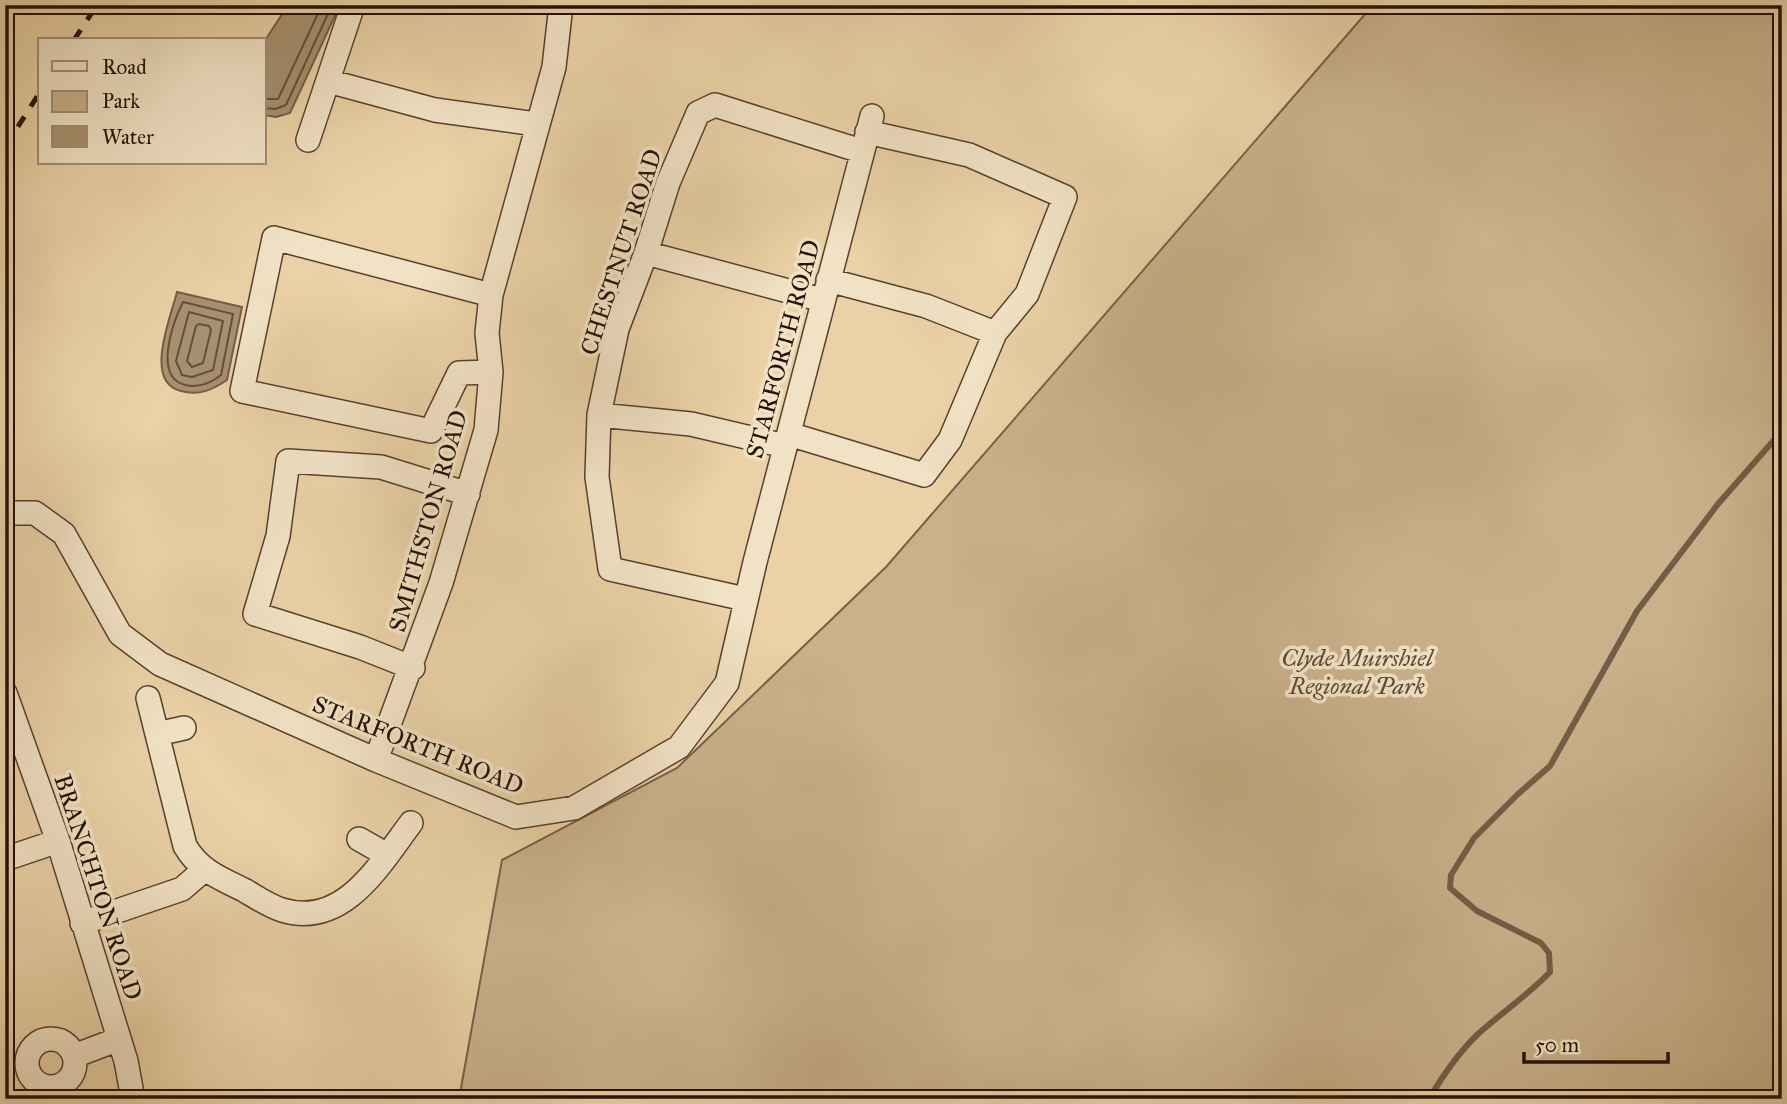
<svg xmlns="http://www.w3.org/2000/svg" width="1787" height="1104" viewBox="0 0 1787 1104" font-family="'IM FELL Great Primer',serif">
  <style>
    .green { fill: #c9b18b; stroke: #77614a; stroke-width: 2 }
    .water { fill: #a79070; stroke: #735d46; stroke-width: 2 }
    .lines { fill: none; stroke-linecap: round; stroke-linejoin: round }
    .shore { stroke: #66503c; stroke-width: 2 }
    .stream { stroke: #735d46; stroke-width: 6 }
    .minor-casing { stroke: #564130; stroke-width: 26 }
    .minor { stroke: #f1e2c5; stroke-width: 23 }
    .rail { stroke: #251108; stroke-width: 5; stroke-dasharray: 12 12; stroke-linecap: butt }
    .labels { text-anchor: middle; stroke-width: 7; stroke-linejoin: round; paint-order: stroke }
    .street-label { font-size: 24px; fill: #251108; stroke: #f1e2c5 }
    .park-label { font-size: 24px; font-style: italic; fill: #5e4936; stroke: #f1e2c5 }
  </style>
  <rect width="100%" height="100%" fill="#ead2a6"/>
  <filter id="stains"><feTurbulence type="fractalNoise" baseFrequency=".00286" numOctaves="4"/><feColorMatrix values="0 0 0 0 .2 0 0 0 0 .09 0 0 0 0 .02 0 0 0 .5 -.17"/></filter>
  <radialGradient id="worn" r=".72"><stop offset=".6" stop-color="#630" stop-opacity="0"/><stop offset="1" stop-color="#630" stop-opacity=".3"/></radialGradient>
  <path class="green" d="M 1373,5 L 1782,5 L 1782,1099 L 459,1099 L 502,860 L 677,768 L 886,567 Z"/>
  <path class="water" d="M 288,5 L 339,7 L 290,113 L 276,117 L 264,115 L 264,42 Z
    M 177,292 L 242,307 L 227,380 C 212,390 199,396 181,391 C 143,382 171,317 177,292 Z"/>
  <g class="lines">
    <path class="shore" d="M 264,99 L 278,99 L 322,5
      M 264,108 L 275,109 L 286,105 L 332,5
      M 183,302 L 233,314 L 221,375 C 211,383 198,388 185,385 C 153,377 173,322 183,302 Z
      M 189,312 L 223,321 L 213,370 L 192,377 L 182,375 L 176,361 Z
      M 199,324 L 209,326 L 211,330 L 203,363 L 192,367 L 187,361 L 196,326 Z"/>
    <path class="stream" d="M 1429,1099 C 1443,1075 1459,1052 1479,1033 C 1503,1012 1528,995 1550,972 L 1549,953 L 1541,943 L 1477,911 L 1450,888 L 1451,875 L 1474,838 L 1517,795 L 1550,766 L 1637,611 L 1718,504 L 1782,431"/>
    <g class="minor-casing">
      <path id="minor" d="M 328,81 L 435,110 L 536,124
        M 308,140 L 353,5
        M 646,253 L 822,300
        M 828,280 L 926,306 L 995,333
        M 491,372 L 459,373 L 431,431 L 242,391 L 274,238 L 491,295
        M 599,415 L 691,424 L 785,446
        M 789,434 L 924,475 L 950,440 L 995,333 L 1027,294 L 1065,197 L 969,155 L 867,132
        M 5,513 L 35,513 L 64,534 L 120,634 L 160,664 L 376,760 L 516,817 L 574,808 L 679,747 L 727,683 L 755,562 L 872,116
        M 745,599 L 610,569 L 597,477 L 599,415 L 617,329 L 646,253 L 668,183 L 698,113 L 715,105 L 861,151
        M 413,668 L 360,647 L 255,614 L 278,536 L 288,461 L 381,467 L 468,494
        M 5,693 L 58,841 L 126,1061 L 133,1099
        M 148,698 L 185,846 C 199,870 219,878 244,890 C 256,897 269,906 282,910 C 344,929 380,864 411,823
        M 157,734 L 184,728
        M 376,760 L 441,583 L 486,430 L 491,372 L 487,333 L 491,295 L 554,67 L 561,5
        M 359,839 L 387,855
        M 5,859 L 58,841
        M 82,923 L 182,889 L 204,870
        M27 1063a24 24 0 1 1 48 0a24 24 0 1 1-48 0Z
        M 74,1056 L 119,1039"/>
    </g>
    <use href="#minor" class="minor"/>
    <path class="rail" d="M 74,40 L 97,5
      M 5,147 L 40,92"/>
  </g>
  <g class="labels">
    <g class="street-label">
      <text transform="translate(621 252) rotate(-72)" y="8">CHESTNUT ROAD</text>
      <text transform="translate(783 349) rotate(-75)" y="8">STARFORTH ROAD</text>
      <text transform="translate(428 521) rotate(-74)" y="8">SMITHSTON ROAD</text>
      <text transform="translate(418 745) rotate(22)" y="8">STARFORTH ROAD</text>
      <text transform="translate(98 887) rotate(72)" y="8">BRANCHTON ROAD</text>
    </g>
    <g class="park-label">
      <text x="1357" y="666">Clyde Muirshiel<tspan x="1357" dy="28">Regional Park</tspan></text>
    </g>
  </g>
  <rect width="1787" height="1104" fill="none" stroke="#ead2a6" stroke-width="28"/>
  <rect x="7" y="7" width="1773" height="1090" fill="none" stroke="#251108" stroke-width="3.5"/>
  <rect x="14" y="14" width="1759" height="1076" fill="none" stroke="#251108" stroke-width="2"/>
  <rect x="38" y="38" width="228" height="126" fill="#f1e2c5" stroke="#9f8e79" stroke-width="2"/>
  <rect x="52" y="61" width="35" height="10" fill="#f1e2c5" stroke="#9f8e79" stroke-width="2"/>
  <text x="102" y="74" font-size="21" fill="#251108">Road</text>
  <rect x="52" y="91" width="35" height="21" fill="#c9b18b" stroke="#9f8e79" stroke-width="2"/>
  <text x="102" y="108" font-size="21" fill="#251108">Park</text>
  <rect x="52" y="126" width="35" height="21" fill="#a79070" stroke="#9f8e79" stroke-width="2"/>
  <text x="102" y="144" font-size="21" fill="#251108">Water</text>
  <path d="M1524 1052v10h144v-10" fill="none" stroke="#251108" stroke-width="3.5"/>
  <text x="1535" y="1052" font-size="21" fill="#251108" stroke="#f1e2c5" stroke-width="5" paint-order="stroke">50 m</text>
  <rect width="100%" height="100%" filter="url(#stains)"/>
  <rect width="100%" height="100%" fill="url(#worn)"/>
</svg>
